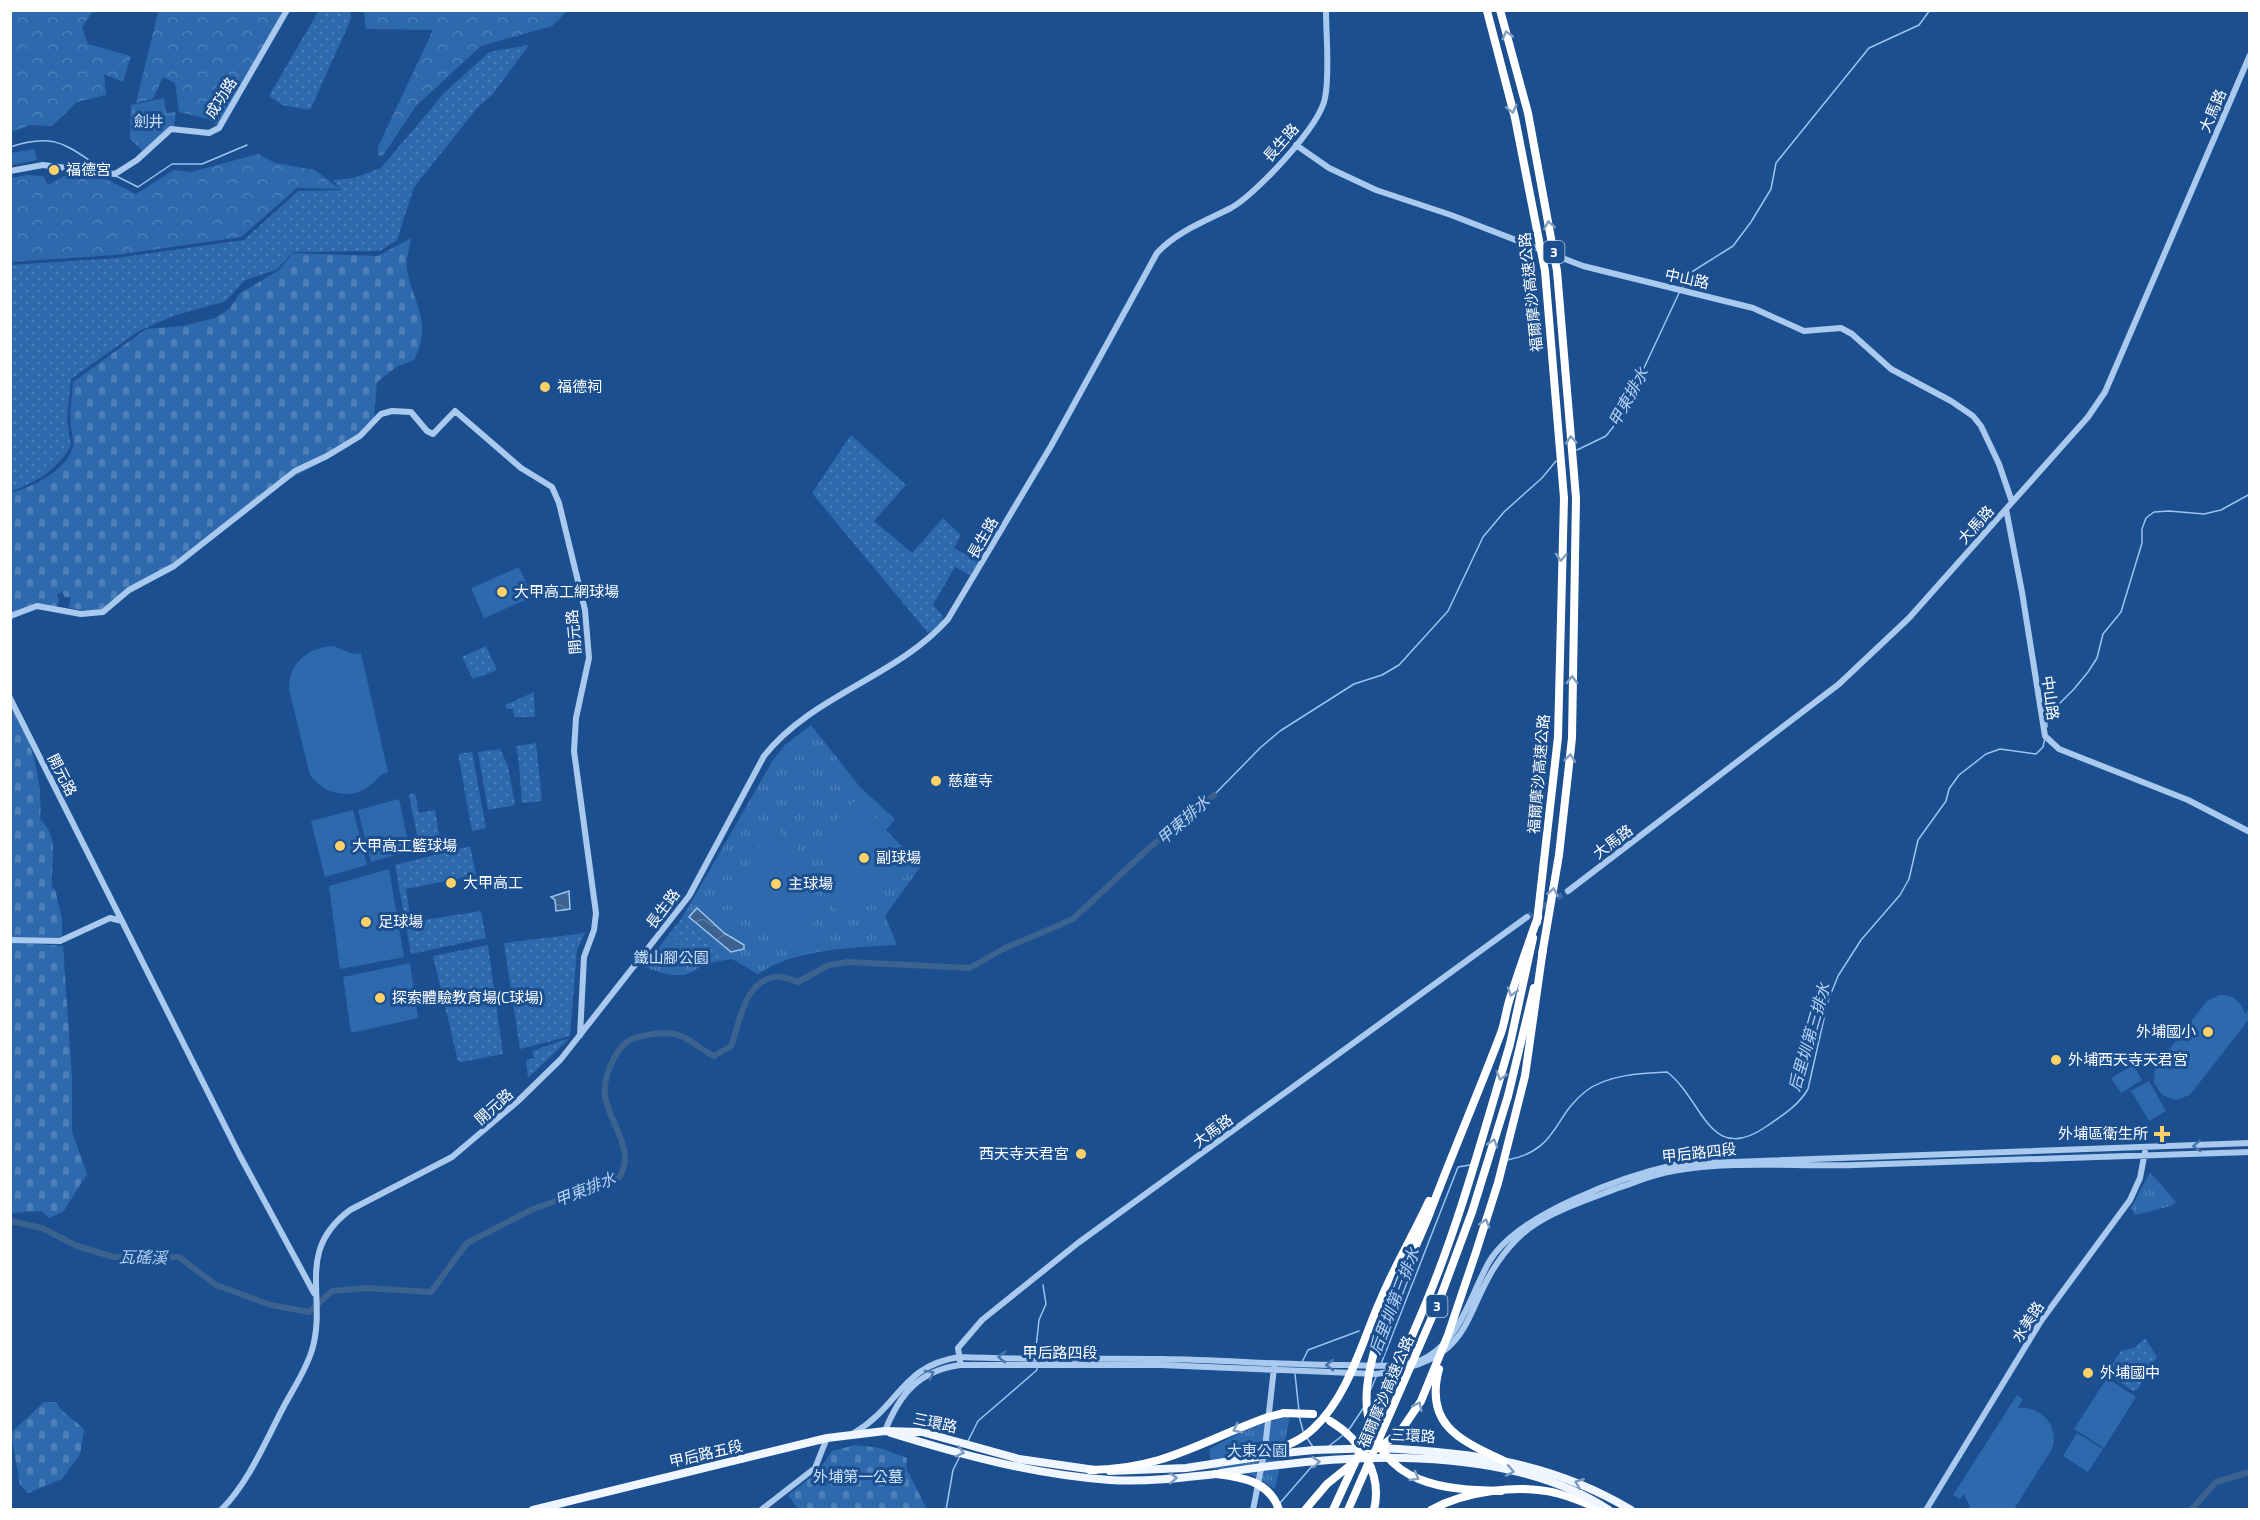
<svg xmlns="http://www.w3.org/2000/svg" width="2260" height="1520" viewBox="0 0 2260 1520" font-family="'Titillium Web','Noto Sans TC',sans-serif">
  <style>
    .grass { fill: url(#grass-dots) }
    .forest { fill: url(#forest-crowns) }
    .cemetery { fill: url(#cemetery-stones) }
    .park { fill: url(#park-tufts) }
    .pitch { fill: #2e69ad }
    .water { fill: url(#water-waves); stroke: #9cc4f0; stroke-width: 1.5 }
    .lines { fill: none; stroke-linecap: round; stroke-linejoin: round }
    .stream { stroke: #9cc4f0; stroke-width: 1.5 }
    .canal { stroke: #3c6290; stroke-width: 6 }
    .minor-tunnel { stroke: #3d69a0; stroke-width: 6; stroke-dasharray: 6 3; stroke-linecap: butt }
    .minor { stroke: #a9c9ee; stroke-width: 6 }
    .major { stroke: #f0f6ff; stroke-width: 8 }
    .highway { stroke: #fff; stroke-width: 8 }
    .major-bridge { stroke: #f0f6ff; stroke-width: 8 }
    .highway-bridge { stroke: #fff; stroke-width: 8 }
    .oneway { stroke: #829ec1 }
    .oneway2 { stroke: #4674ac }
    .oneway3 { stroke: #7b9ac1 }
    .poi-dot { fill: #ffd166; stroke: #1b4f8f; stroke-width: 2 }
    .labels { text-anchor: middle; stroke-width: 6; stroke-linejoin: round; paint-order: stroke }
    .shield { fill: #1b4f8f; stroke: #bbcadd; stroke-width: 1.5 }
    .shield-label { font-size: 14px; font-weight: bold; fill: #fff }
    .street-label { font-size: 15px; fill: #fff; stroke: #1b4f8f }
    .park-label { font-size: 15px; fill: #cfe3fa; stroke: #1b4f8f }
    .poi-label { font-size: 15px; fill: #fff; stroke: #1b4f8f; text-anchor: start }
    .water-label { font-size: 16px; font-style: italic; fill: #b5d3f5; stroke: #1b4f8f }
  </style>
  <defs>
    <pattern id="grass-dots" width="8" height="8" patternUnits="userSpaceOnUse" patternTransform="scale(1.5)"><rect width="8" height="8" fill="#2e69ad"/><path d="M2 2h.1M6 6h.1" fill="none" stroke="#4d80b9" stroke-width="1.8" stroke-linecap="round"/></pattern>
    <pattern id="forest-crowns" width="20" height="18" patternUnits="userSpaceOnUse" patternTransform="scale(1.5)"><rect width="20" height="18" fill="#2e69ad"/><path d="M2 6a3 3 0 1 1 6 0M12 15a3 3 0 1 1 6 0" fill="none" stroke="#4d80b9"/></pattern>
    <pattern id="cemetery-stones" width="16" height="16" patternUnits="userSpaceOnUse" patternTransform="scale(1.5)"><rect width="16" height="16" fill="#2e69ad"/><path d="M2 7V4a2 2 0 0 1 4 0v3zM10 15v-3a2 2 0 0 1 4 0v3z" fill="#4d80b9"/></pattern>
    <pattern id="park-tufts" width="24" height="20" patternUnits="userSpaceOnUse" patternTransform="scale(1.5)"><rect width="24" height="20" fill="#2e69ad"/><path d="M3 7l-1-3M5 7V3M7 7l1-3M15 17l-1-3M17 17v-4M19 17l1-3" fill="none" stroke="#4d80b9"/></pattern>
    <pattern id="water-waves" width="16" height="10" patternUnits="userSpaceOnUse" patternTransform="scale(1.5)"><rect width="16" height="10" fill="#3c6290"/><path d="M0 5q4-4 8 0t8 0" fill="none" stroke="#597aa1"/></pattern>
  </defs>
  <rect width="100%" height="100%" fill="#1b4f8f"/>
  <path class="grass" d="M 319,10 L 350,11 L 351,19 L 310,110 L 282,105 L 269,96 Z
    M 529,45 L 492,95 L 478,107 L 414,187 L 397,240 L 380,251 L 293,252 L 276,270 L 245,280 L 226,301 L 173,316 L 139,331 L 71,379 L 67,419 L 71,446 C 57,469 37,483 11,491 L 11,265 L 116,258 L 244,240 L 298,191 L 341,190 L 333,180 L 354,178 L 381,168 L 444,93 L 489,52 Z
    M 851,435 L 906,485 L 874,521 L 912,553 L 943,518 L 961,535 L 954,548 L 978,562 L 970,575 L 955,567 L 933,605 L 943,616 L 941,623 L 928,633 L 812,493 Z
    M 486,646 L 497,670 L 473,679 L 462,657 Z
    M 534,692 L 535,717 L 514,717 L 513,709 L 507,709 L 505,705 Z
    M 536,743 L 542,801 L 522,803 C 520,785 520,761 516,746 Z
    M 500,749 L 508,766 L 515,805 L 488,810 L 478,752 Z
    M 472,752 L 486,828 L 472,831 L 458,754 Z
    M 415,793 L 419,813 L 435,810 L 440,840 L 423,843 L 422,840 L 418,840 L 409,795 Z
    M 470,846 L 476,875 L 406,889 L 411,922 L 481,911 L 486,938 L 411,954 L 395,865 Z
    M 682,918 L 720,952 L 732,959 L 703,964 L 669,934 Z
    M 585,933 L 577,950 L 570,1036 L 520,1049 L 504,943 Z
    M 488,945 L 503,1054 L 461,1062 L 458,1061 L 433,956 Z
    M 570,1038 L 528,1078 L 526,1060 L 534,1058 L 532,1051 Z
    M 2145,1338 L 2157,1357 L 2137,1390 L 2133,1391 L 2107,1373 L 2121,1351 L 2134,1348 Z"/>
  <path class="forest" d="M 11,10 L 93,11 L 82,27 L 88,44 L 131,56 L 123,82 L 104,74 L 106,95 L 77,102 L 52,126 L 31,125 L 11,132 Z
    M 155,11 L 286,11 L 220,127 L 208,119 L 179,112 L 175,83 L 163,77 L 153,99 L 136,103 L 158,12 Z
    M 364,11 L 364,10 L 567,11 L 552,26 L 481,46 L 416,106 L 382,157 L 378,155 L 378,147 L 433,30 L 366,29 Z
    M 258,154 L 275,163 L 315,170 L 340,189 L 297,188 L 241,237 L 116,255 L 11,262 L 11,178 L 27,175 L 43,176 L 48,185 L 70,173 L 108,180 L 136,194 L 174,170 L 191,172 Z"/>
  <path class="cemetery" d="M 411,238 C 410,248 405,261 407,270 C 414,306 433,323 414,360 L 398,366 L 377,382 L 374,418 L 338,453 L 275,487 L 182,564 L 168,573 L 132,588 L 108,608 L 88,611 L 69,608 L 71,597 L 65,597 L 62,592 L 57,594 L 59,602 L 56,607 L 38,606 L 11,620 L 11,493 C 32,487 66,471 73,447 C 74,442 72,434 71,428 C 69,413 72,397 73,382 L 146,329 L 183,326 L 215,318 L 229,309 L 240,293 L 278,271 L 293,253 L 378,256 Z
    M 10,690 C 26,732 44,774 40,819 C 61,839 50,862 52,888 L 55,889 L 62,919 L 62,941 L 11,938 Z
    M 11,942 L 63,946 L 72,1077 L 72,1131 L 87,1174 L 63,1212 L 49,1218 L 42,1211 L 11,1213 Z
    M 44,1402 L 56,1402 C 63,1415 75,1419 84,1430 L 80,1454 L 62,1479 L 28,1493 L 20,1485 L 11,1433 Z
    M 855,1445 L 880,1448 L 907,1458 L 906,1468 L 927,1509 L 798,1509 L 788,1495 L 818,1472 L 832,1451 Z"/>
  <path class="park" d="M 164,98 L 166,113 L 176,112 L 174,126 L 143,151 L 130,139 L 131,105 Z
    M 34,149 L 37,160 L 11,165 L 11,153 Z
    M 811,725 L 860,787 L 895,819 L 886,830 L 921,866 L 885,916 L 897,945 C 855,947 794,949 758,974 L 720,952 L 682,918 L 773,760 L 785,745 Z
    M 669,934 L 703,964 C 684,982 667,975 645,967 Z
    M 2150,1172 L 2176,1202 L 2171,1206 L 2135,1215 L 2131,1208 Z
    M 1290,1416 L 1275,1489 L 1252,1475 L 1212,1469 L 1209,1449 L 1252,1426 Z"/>
  <path class="pitch" d="M 519,567 L 532,597 L 484,618 L 471,588 Z
    M 333,646 L 354,654 L 361,653 L 388,772 C 378,775 377,780 369,786 C 350,801 324,794 310,775 L 289,690 C 289,662 307,648 333,646 Z
    M 860,797 L 912,867 L 908,874 L 842,920 C 812,878 817,828 860,797 Z
    M 399,799 L 410,851 L 371,862 L 358,810 Z
    M 353,810 L 367,865 L 325,877 L 311,821 Z
    M 772,827 C 816,855 831,902 803,947 L 728,904 L 729,896 Z
    M 389,869 L 404,957 L 340,969 L 329,886 Z
    M 410,963 L 418,1018 L 351,1033 L 343,977 Z
    M 2220,995 C 2233,995 2241,1001 2245,1014 L 2249,1010 L 2249,1019 L 2190,1095 L 2176,1100 L 2162,1095 L 2154,1083 L 2155,1068 L 2207,1001 Z
    M 2133,1065 L 2142,1080 L 2121,1093 L 2111,1078 Z
    M 2149,1081 L 2166,1111 L 2149,1121 L 2131,1091 Z
    M 2107,1378 L 2136,1397 L 2104,1448 L 2074,1429 Z
    M 2017,1395 L 2023,1399 L 2018,1408 C 2041,1406 2060,1426 2052,1449 L 2014,1509 L 1971,1509 L 1964,1494 L 1960,1499 L 1953,1495 Z
    M 2077,1433 L 2103,1449 L 2088,1472 L 2063,1456 Z"/>
  <path class="water" d="M 569,891 L 570,909 L 556,911 L 555,900 L 551,897 Z
    M 697,908 L 724,933 L 744,945 L 744,949 L 731,952 L 689,917 Z"/>
  <g class="lines">
    <path class="stream" d="M 10,147 C 58,131 67,147 106,171
      M 116,176 L 138,187 L 172,164 L 202,164 L 247,145
      M 1683,287 L 1690,273 L 1733,246 L 1751,222 L 1771,189 L 1776,163 L 1869,48 L 1919,25 L 1930,10
      M 1577,450 L 1606,436 L 1621,417 L 1680,291
      M 2047,727 L 2047,716 L 2074,689 L 2088,672 L 2097,658 L 2103,634 L 2121,612 L 2142,543 L 2142,529 L 2146,518 L 2154,512 L 2169,511 L 2204,514 L 2221,510 L 2250,494
      M 1214,795 L 1260,748 L 1280,731 L 1354,684 L 1382,675 L 1399,665 L 1448,611 L 1483,537 L 1504,512 L 1542,478 L 1556,461
      M 1507,1160 C 1558,1151 1553,1116 1586,1091 C 1607,1075 1641,1073 1667,1072 C 1703,1099 1709,1167 1767,1126 C 1783,1115 1798,1106 1808,1089 L 1828,1001 L 1838,976 L 1861,940 L 1900,895 L 1909,879 L 1918,840 L 1946,801 L 1949,789 L 1959,775 L 1986,754 L 2000,749 L 2036,754 L 2043,747 L 2045,738
      M 1035,1357 L 1039,1320 L 1046,1304 L 1043,1285
      M 1302,1362 L 1308,1350 L 1359,1331
      M 1381,1364 L 1458,1167 L 1470,1165
      M 1295,1374 L 1299,1411
      M 1371,1389 L 1376,1377
      M 1299,1416 L 1303,1431
      M 1348,1431 L 1364,1407
      M 1307,1438 L 1313,1447
      M 968,1441 L 978,1421 L 1037,1370 L 1037,1368
      M 1329,1446 L 1342,1436
      M 1280,1503 L 1313,1465
      M 946,1510 L 953,1470 L 960,1456"/>
    <path class="canal" d="M 10,1221 L 42,1228 L 77,1246 L 114,1257 L 179,1257 L 216,1285 L 271,1305 L 309,1312 L 332,1291 L 365,1288 L 431,1292 L 467,1243 L 533,1209 L 619,1178 C 637,1149 609,1125 605,1095 C 603,1078 614,1051 628,1041 C 638,1035 662,1032 674,1034 C 686,1035 702,1051 714,1056 L 731,1046 C 740,1023 744,981 775,977 C 782,976 792,980 798,982 L 829,965 L 848,962 L 970,968 L 1003,949 L 1073,919 L 1149,848 L 1214,795
      M 2191,1510 L 2216,1482 L 2250,1472"/>
    <path class="minor-tunnel" d="M 1527,917 L 1568,891"/>
    <path class="minor" d="M 1296,145 L 1329,168 L 1376,190 L 1451,215 L 1583,266 L 1753,308 L 1804,331 L 1841,328 L 1852,334 L 1891,369 L 1951,401 L 1973,416 L 1981,426 L 1999,464 L 2012,502
      M 10,171 L 43,165 L 115,174 L 137,160 L 171,129 L 209,133 L 219,128 L 287,10
      M 2006,509 L 2022,592 L 2045,736 L 2059,749 L 2188,800 L 2250,832
      M 10,616 L 37,606 L 81,614 L 103,612 L 129,590 L 174,566 L 295,471 L 327,456 L 360,436 L 381,414 L 392,411 L 411,412 L 427,431 L 433,434 L 455,411 L 521,468 L 552,487 L 559,503 L 585,610 L 589,658 L 576,718 L 574,751 L 596,913 L 594,930 L 584,957 L 580,1035
      M 10,698 L 239,1154 L 314,1293
      M 1568,891 L 1839,684 L 1909,618 L 2088,417 L 2105,392 L 2250,55
      M 10,940 L 60,941 L 110,918 L 122,921
      M 960,1361 L 958,1348 L 982,1320 L 1078,1243 L 1527,917
      M 885,1431 C 900,1393 919,1371 960,1365 L 1161,1365 L 1376,1374 C 1489,1359 1455,1303 1516,1240 C 1540,1214 1585,1201 1618,1188 C 1636,1182 1654,1174 1673,1171 C 1733,1160 1795,1167 1855,1165 C 1987,1161 2118,1156 2250,1152
      M 854,1433 C 900,1406 901,1366 959,1357 C 1027,1360 1095,1358 1163,1359 C 1224,1360 1284,1365 1344,1365 C 1370,1365 1407,1370 1429,1356 C 1462,1335 1471,1294 1489,1262 C 1518,1213 1624,1176 1678,1164 L 2250,1143
      M 221,1510 C 249,1482 265,1442 283,1408 C 293,1389 306,1370 312,1350 C 328,1296 294,1252 350,1210 L 452,1157 L 517,1102 L 561,1059 L 689,896 L 764,756 C 812,695 897,677 948,619 L 1051,446 L 1157,253 C 1176,232 1205,221 1231,208 C 1256,194 1320,126 1325,98 C 1330,75 1326,35 1326,10
      M 761,1510 L 815,1468 L 827,1438
      M 1253,1510 L 1265,1448 L 1274,1368
      M 1926,1510 L 2041,1321 L 2130,1200 L 2140,1178 L 2145,1152"/>
    <path class="major" d="M 891,1433 C 962,1455 1036,1475 1110,1480 C 1145,1482 1181,1478 1216,1474
      M 1379,1448 C 1470,1452 1551,1462 1631,1510
      M 1110,1471 L 1186,1468 L 1257,1457
      M 533,1510 L 827,1438 L 885,1431 L 922,1432 L 1019,1459 L 1095,1470"/>
    <path class="highway" d="M 1537,922 L 1558,737 L 1564,498
      M 1542,955 L 1559,855 L 1572,738 L 1576,498
      M 1508,1096 L 1534,988
      M 1490,1112 L 1510,1044 L 1533,938
      M 1431,1510 C 1465,1491 1518,1484 1556,1493 C 1571,1497 1586,1503 1600,1510"/>
    <path class="major-bridge" d="M 1266,1455 L 1314,1450 L 1379,1448
      M 1221,1473 C 1339,1454 1503,1441 1609,1510"/>
    <path class="highway-bridge" d="M 1500,10 L 1528,113 L 1557,271 L 1576,498
      M 1487,11 L 1515,118 L 1545,271 L 1564,498
      M 1439,1369 C 1424,1425 1460,1440 1504,1461
      M 1330,1421 C 1360,1439 1383,1473 1374,1510
      M 1379,1448 L 1400,1432 L 1421,1401 L 1448,1335 L 1476,1252 L 1498,1183 L 1525,1076 L 1543,949
      M 1257,1457 C 1277,1449 1299,1443 1314,1428 C 1349,1395 1362,1341 1381,1299 C 1395,1265 1414,1234 1429,1201
      M 1090,1470 C 1165,1469 1201,1441 1268,1417 L 1284,1413 L 1313,1414
      M 1216,1474 C 1241,1477 1270,1481 1279,1510
      M 1501,1491 C 1444,1490 1383,1485 1368,1416 C 1357,1361 1408,1268 1429,1215 C 1452,1154 1478,1094 1501,1033 C 1505,1022 1506,1010 1510,998 C 1519,971 1528,944 1538,917
      M 1305,1510 L 1327,1484 L 1353,1463
      M 1333,1510 C 1366,1438 1400,1367 1430,1293 C 1454,1234 1472,1173 1490,1112
      M 1348,1510 L 1439,1301 L 1472,1212 L 1508,1096"/>
  </g>
  <defs><path id="oneway-chevron" d="M-2-3.5L2.5 0L-2 3.5" fill="none" stroke-width="1.6" stroke-linecap="round" stroke-linejoin="round" transform="scale(1.5)"/></defs>
  <g class="oneway">
    <use href="#oneway-chevron" transform="translate(1507 35) rotate(-105)"/>
    <use href="#oneway-chevron" transform="translate(1512 109) rotate(76)"/>
    <use href="#oneway-chevron" transform="translate(1549 225) rotate(-99)"/>
    <use href="#oneway-chevron" transform="translate(1571 440) rotate(-95)"/>
    <use href="#oneway-chevron" transform="translate(1561 557) rotate(92)"/>
    <use href="#oneway-chevron" transform="translate(1572 680) rotate(-90)"/>
    <use href="#oneway-chevron" transform="translate(1570 758) rotate(-83)"/>
    <use href="#oneway-chevron" transform="translate(1553 892) rotate(-80)"/>
    <use href="#oneway-chevron" transform="translate(1512 992) rotate(108)"/>
    <use href="#oneway-chevron" transform="translate(1501 1076) rotate(106)"/>
    <use href="#oneway-chevron" transform="translate(1493 1143) rotate(-73)"/>
    <use href="#oneway-chevron" transform="translate(1485 1223) rotate(-73)"/>
    <use href="#oneway-chevron" transform="translate(1418 1406) rotate(-63)"/>
    <use href="#oneway-chevron" transform="translate(1237 1429) rotate(154)"/>
    <use href="#oneway-chevron" transform="translate(1415 1477) rotate(30)"/>
  </g>
  <g class="oneway2">
    <use href="#oneway-chevron" transform="translate(2197 1146) rotate(177)"/>
    <use href="#oneway-chevron" transform="translate(1002 1357) rotate(-179)"/>
    <use href="#oneway-chevron" transform="translate(1330 1365) rotate(-180)"/>
    <use href="#oneway-chevron" transform="translate(930 1374) rotate(-29)"/>
  </g>
  <g class="oneway3">
    <use href="#oneway-chevron" transform="translate(960 1452) rotate(15)"/>
    <use href="#oneway-chevron" transform="translate(1316 1462) rotate(-5)"/>
    <use href="#oneway-chevron" transform="translate(1510 1471) rotate(11)"/>
    <use href="#oneway-chevron" transform="translate(1173 1478) rotate(-3)"/>
    <use href="#oneway-chevron" transform="translate(1579 1483) rotate(-158)"/>
  </g>
  <g class="poi-dot">
    <circle cx="54" cy="170" r="6"/>
    <circle cx="545" cy="387" r="6"/>
    <circle cx="502" cy="592" r="6"/>
    <circle cx="936" cy="781" r="6"/>
    <circle cx="340" cy="846" r="6"/>
    <circle cx="864" cy="858" r="6"/>
    <circle cx="451" cy="883" r="6"/>
    <circle cx="776" cy="884" r="6"/>
    <circle cx="366" cy="922" r="6"/>
    <circle cx="380" cy="998" r="6"/>
    <circle cx="2208" cy="1032" r="6"/>
    <circle cx="2056" cy="1060" r="6"/>
    <path d="M2159 1125h6v6h6v6h-6v6h-6v-6h-6v-6h6z"/>
    <circle cx="1081" cy="1154" r="6"/>
    <circle cx="2088" cy="1373" r="6"/>
  </g>
  <g class="labels">
    <g class="shield">
      <rect x="1543.5" y="241" width="21" height="22" rx="4.5"/>
      <rect x="1426.5" y="1295" width="21" height="22" rx="4.5"/>
    </g>
    <g class="shield-label">
      <text x="1554" y="257">3</text>
      <text x="1437" y="1311">3</text>
    </g>
    <g class="street-label">
      <text transform="translate(221 98) rotate(-58)" y="5">成功路</text>
      <text transform="translate(2213 111) rotate(-67)" y="5">大馬路</text>
      <text transform="translate(1281 143) rotate(-49)" y="5">長生路</text>
      <text transform="translate(1687 279) rotate(12)" y="5">中山路</text>
      <text transform="translate(1531 292) rotate(-96)" y="5">福爾摩沙高速公路</text>
      <text transform="translate(1976 525) rotate(-48)" y="5">大馬路</text>
      <text transform="translate(983 538) rotate(-60)" y="5">長生路</text>
      <text transform="translate(574 632) rotate(-95)" y="5">開元路</text>
      <text transform="translate(2050 698) rotate(82)" y="5">中山路</text>
      <text transform="translate(1539 774) rotate(-85)" y="5">福爾摩沙高速公路</text>
      <text transform="translate(62 775) rotate(63)" y="5">開元路</text>
      <text transform="translate(1613 842) rotate(-37)" y="5">大馬路</text>
      <text transform="translate(663 909) rotate(-53)" y="5">長生路</text>
      <text transform="translate(494 1107) rotate(-42)" y="5">開元路</text>
      <text transform="translate(1213 1131) rotate(-36)" y="5">大馬路</text>
      <text transform="translate(1699 1153) rotate(-6)" y="5">甲后路四段</text>
      <text transform="translate(2028 1322) rotate(-57)" y="5">水美路</text>
      <text x="1060" y="1358">甲后路四段</text>
      <text transform="translate(1386 1392) rotate(-67)" y="5">福爾摩沙高速公路</text>
      <text transform="translate(935 1423) rotate(12)" y="5">三環路</text>
      <text transform="translate(1413 1436) rotate(3)" y="5">三環路</text>
      <text transform="translate(706 1454) rotate(-13)" y="5">甲后路五段</text>
    </g>
    <g class="park-label">
      <text x="149" y="127">劍井</text>
      <text x="671" y="963">鐵山腳公園</text>
      <text x="1257" y="1456">大東公園</text>
      <text x="858" y="1482">外埔第一公墓</text>
    </g>
    <g class="poi-label">
      <text x="66" y="175">福德宮</text>
      <text x="557" y="392">福德祠</text>
      <text x="514" y="597">大甲高工網球場</text>
      <text x="948" y="786">慈蓮寺</text>
      <text x="352" y="851">大甲高工籃球場</text>
      <text x="876" y="863">副球場</text>
      <text x="463" y="888">大甲高工</text>
      <text x="788" y="889">主球場</text>
      <text x="378" y="927">足球場</text>
      <text x="392" y="1003">探索體驗教育場(C球場)</text>
      <text x="2196" y="1037" text-anchor="end">外埔國小</text>
      <text x="2068" y="1065">外埔西天寺天君宮</text>
      <text x="2148" y="1139" text-anchor="end">外埔區衛生所</text>
      <text x="1069" y="1159" text-anchor="end">西天寺天君宮</text>
      <text x="2100" y="1378">外埔國中</text>
    </g>
    <g class="water-label">
      <text transform="translate(1628 397) rotate(-61)" y="6">甲東排水</text>
      <text transform="translate(1183 820) rotate(-42)" y="6">甲東排水</text>
      <text transform="translate(1809 1037) rotate(-74)" y="6">后里圳第三排水</text>
      <text transform="translate(585 1189) rotate(-22)" y="6">甲東排水</text>
      <text transform="translate(143 1257) rotate(1)" y="6">瓦磘溪</text>
      <text transform="translate(1394 1301) rotate(-69)" y="6">后里圳第三排水</text>
    </g>
  </g>
  <rect width="2260" height="1520" fill="none" stroke="#ffffff" stroke-width="24"/>
</svg>
